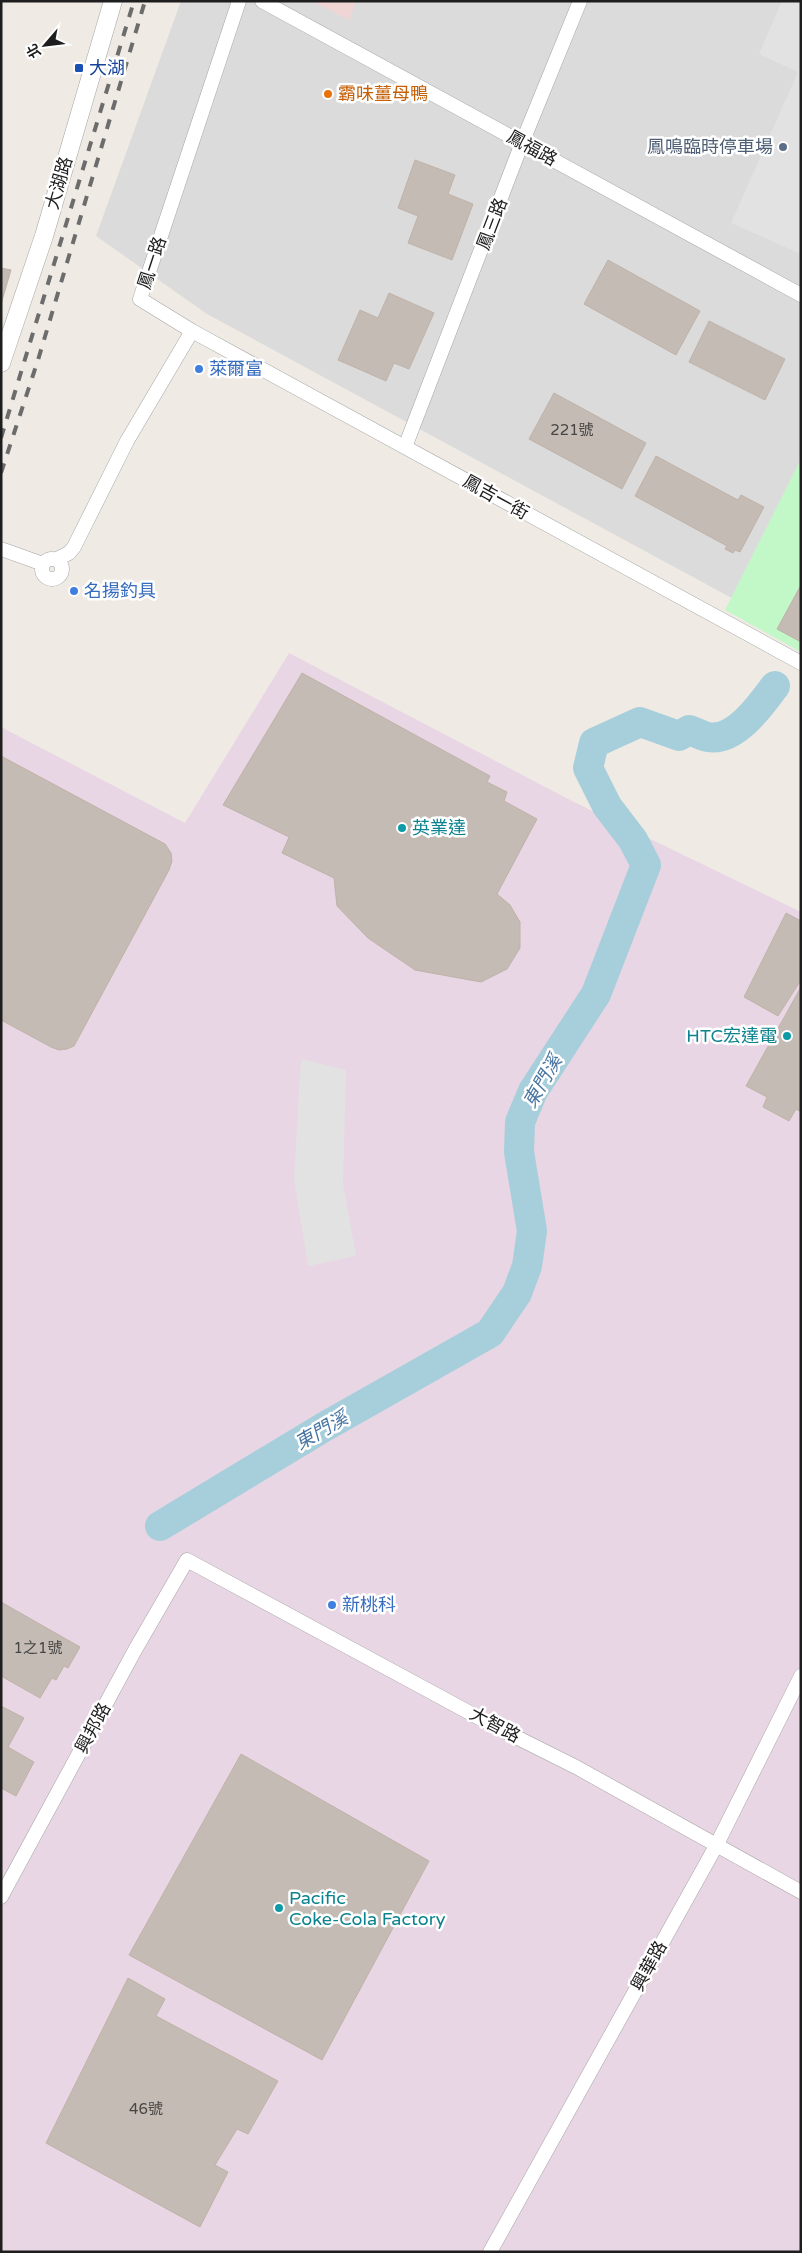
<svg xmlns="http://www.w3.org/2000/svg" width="802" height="2253" viewBox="0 0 802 2253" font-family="'Varela Round','Noto Sans TC',sans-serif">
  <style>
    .residential { fill: #dcdbdb }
    .commercial { fill: #efd5d4 }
    .industrial { fill: #e8d6e4 }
    .park { fill: #c2f8c7 }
    .parking { fill: #e2e2e2 }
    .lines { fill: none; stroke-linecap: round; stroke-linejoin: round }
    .river { stroke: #a6cfdb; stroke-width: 30 }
    .building { fill: #c3bbb4; stroke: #c0b2a7 }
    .minor-casing { stroke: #a5a5a5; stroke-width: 15 }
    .tertiary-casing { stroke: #a5a5a5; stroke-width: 19 }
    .minor { stroke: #fff; stroke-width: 14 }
    .tertiary { stroke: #fff; stroke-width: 18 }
    .rail { stroke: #6c6c6c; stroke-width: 4; stroke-dasharray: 10 10; stroke-linecap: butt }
    .transit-dot { fill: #1a4fb4; stroke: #fff; stroke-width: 2 }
    .food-dot { fill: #e8710a; stroke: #fff; stroke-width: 2 }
    .service-dot { fill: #5c6f8a; stroke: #fff; stroke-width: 2 }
    .shop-dot { fill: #3f7fe0; stroke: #fff; stroke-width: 2 }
    .culture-dot { fill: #0f9aa8; stroke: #fff; stroke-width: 2 }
    .labels { text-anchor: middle; stroke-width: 5; stroke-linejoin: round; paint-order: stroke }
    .number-label { font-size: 15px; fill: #474544 }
    .transit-label { font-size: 18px; fill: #164399; stroke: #fff; text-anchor: start }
    .food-label { font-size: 18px; fill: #c56008; stroke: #fff; text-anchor: start }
    .service-label { font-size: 18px; fill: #4e5e75; stroke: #fff; text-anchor: end }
    .street-label { font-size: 18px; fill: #1e1e1e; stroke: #fff }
    .shop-label { font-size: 18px; fill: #366cbe; stroke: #fff; text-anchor: start }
    .culture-label { font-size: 18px; fill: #0d838f; stroke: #fff; text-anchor: start }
    .water-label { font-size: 19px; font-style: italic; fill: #4a76a3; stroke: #fff }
  </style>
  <rect width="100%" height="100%" fill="#efebe4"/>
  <path class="residential" d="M 181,1 L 801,1 L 801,597 L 787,628 L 207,314 L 96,236 Z"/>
  <path class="commercial" d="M 312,1 L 356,1 L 349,20 Z"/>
  <path class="industrial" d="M 289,653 L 572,801 L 801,912 L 801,2252 L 1,2252 L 1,727 L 185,823 Z"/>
  <path class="park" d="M 801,459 L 801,652 L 725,610 Z"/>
  <path class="parking" d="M 782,1 L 801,1 L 801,254 L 731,223 L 798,72 L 759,54 Z
    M 301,1059 L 346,1070 L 343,1184 L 356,1256 L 308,1266 L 294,1179 Z"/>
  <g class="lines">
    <path class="river" d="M 160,1526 L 324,1427 L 490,1333 L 517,1293 L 527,1266 L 532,1231 L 519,1152 L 520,1122 L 533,1091 L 596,994 L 646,865 L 633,840 L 607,806 L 588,768 L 594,743 L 640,722 L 679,736 L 689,730 C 696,732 702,736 708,737 C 735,742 761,705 775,686"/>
  </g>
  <path class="building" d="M 415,160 L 455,175 L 448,194 L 473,204 L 452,260 L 408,243 L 418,216 L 398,208 Z
    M 608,260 L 700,311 L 676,355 L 584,304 Z
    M 1,268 L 11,270 L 1,304 Z
    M 389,293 L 434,313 L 409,369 L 394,363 L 386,381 L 338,360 L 360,310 L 378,318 Z
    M 709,321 L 785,359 L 765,400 L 689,362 Z
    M 554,393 L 646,443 L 622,489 L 529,439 Z
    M 656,456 L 738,500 L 741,495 L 764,507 L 740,552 L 735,550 L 733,553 L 725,549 L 727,546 L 635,496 Z
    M 801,585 L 801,642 L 777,629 Z
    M 302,673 L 490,776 L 487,782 L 507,792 L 504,801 L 537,819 L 497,894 L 510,905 L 520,922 L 520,948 L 507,969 L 481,982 L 415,970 L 368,938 L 337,906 L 334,878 L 282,853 L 289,837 L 223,805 Z
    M 1,756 L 165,844 L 171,853 L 172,861 L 169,870 L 74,1046 L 67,1049 L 59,1050 L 51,1047 L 1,1020 Z
    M 786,913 L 801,921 L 801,980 L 778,1016 L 744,997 Z
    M 801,987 L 801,1112 L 796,1109 L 789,1121 L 763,1107 L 767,1097 L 746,1086 Z
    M 1,1602 L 80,1647 L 68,1668 L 64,1666 L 56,1680 L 52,1678 L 40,1698 L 1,1676 Z
    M 1,1706 L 24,1718 L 8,1747 L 34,1762 L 16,1796 L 1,1788 Z
    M 241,1754 L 429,1861 L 322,2060 L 129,1955 Z
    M 128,1978 L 165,1999 L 156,2016 L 278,2081 L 248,2134 L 237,2129 L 215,2165 L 228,2172 L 200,2227 L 46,2143 Z"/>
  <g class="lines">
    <g class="minor-casing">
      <path id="minor" d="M 239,1 L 140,299 L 192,331 L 801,663
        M 262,1 L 801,295
        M 405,447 L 522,143 L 580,1
        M 1,549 L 43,564
        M42 569a10 10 0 1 1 20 0a10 10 0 1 1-20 0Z
        M 57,559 L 69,553 L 74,547 L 127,441 L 192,331
        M 1,1897 L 135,1650 L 187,1560 L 496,1727 L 576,1767 L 801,1892
        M 490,2252 L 716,1846 L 801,1676"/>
    </g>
    <g class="tertiary-casing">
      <path id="tertiary" d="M 1,363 L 44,236 L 113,1"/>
    </g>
    <use href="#minor" class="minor"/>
    <use href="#tertiary" class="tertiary"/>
    <path class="rail" d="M 1,438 L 134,1
      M 1,473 L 38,360 L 145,1"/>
  </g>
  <rect class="transit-dot" x="74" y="63" width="10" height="10" rx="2.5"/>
  <circle class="food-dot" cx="328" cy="94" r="5"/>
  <circle class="service-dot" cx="783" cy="147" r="5"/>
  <g class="shop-dot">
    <circle cx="199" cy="369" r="5"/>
    <circle cx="74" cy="591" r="5"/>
    <circle cx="332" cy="1605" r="5"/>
  </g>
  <g class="culture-dot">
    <circle cx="402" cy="828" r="5"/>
    <circle cx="787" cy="1036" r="5"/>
    <circle cx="279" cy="1908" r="5"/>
  </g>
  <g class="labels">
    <g class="number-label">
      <text x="572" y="435">221號</text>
      <text x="38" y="1653">1之1號</text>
      <text x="146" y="2114">46號</text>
    </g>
    <g class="transit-label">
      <text x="89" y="74">大湖</text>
    </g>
    <g class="food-label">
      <text x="338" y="100">霸味薑母鴨</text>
    </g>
    <g class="service-label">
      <text x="773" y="153">鳳鳴臨時停車場</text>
    </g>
    <g class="street-label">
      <text transform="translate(532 148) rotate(29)" y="6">鳳福路</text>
      <text transform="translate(59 183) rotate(-74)" y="6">大湖路</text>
      <text transform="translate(492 224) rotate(-69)" y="6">鳳三路</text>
      <text transform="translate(152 263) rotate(-72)" y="6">鳳一路</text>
      <text transform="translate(496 497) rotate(29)" y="6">鳳吉一街</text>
      <text transform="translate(495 1725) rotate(28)" y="6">大智路</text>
      <text transform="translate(93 1728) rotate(-62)" y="6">興邦路</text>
      <text transform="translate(649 1966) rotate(-61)" y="6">興華路</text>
    </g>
    <g class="shop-label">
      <text x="209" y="375">萊爾富</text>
      <text x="84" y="597">名揚釣具</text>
      <text x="342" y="1611">新桃科</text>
    </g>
    <g class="culture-label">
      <text x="412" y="834">英業達</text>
      <text x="777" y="1042" text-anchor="end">HTC宏達電</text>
      <text x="289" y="1904">Pacific<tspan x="289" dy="21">Coke-Cola Factory</tspan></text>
    </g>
    <g class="water-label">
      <text transform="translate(542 1081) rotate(-60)" y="7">東門溪</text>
      <text transform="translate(321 1430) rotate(-30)" y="7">東門溪</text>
    </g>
  </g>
  <rect width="802" height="2253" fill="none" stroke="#1e1e1e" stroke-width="5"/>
  <g transform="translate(45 45) rotate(242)" stroke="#ffffff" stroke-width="4" paint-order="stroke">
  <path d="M0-4L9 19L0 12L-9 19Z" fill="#1e1e1e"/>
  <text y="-8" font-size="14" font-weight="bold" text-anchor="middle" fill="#1e1e1e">北</text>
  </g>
</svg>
